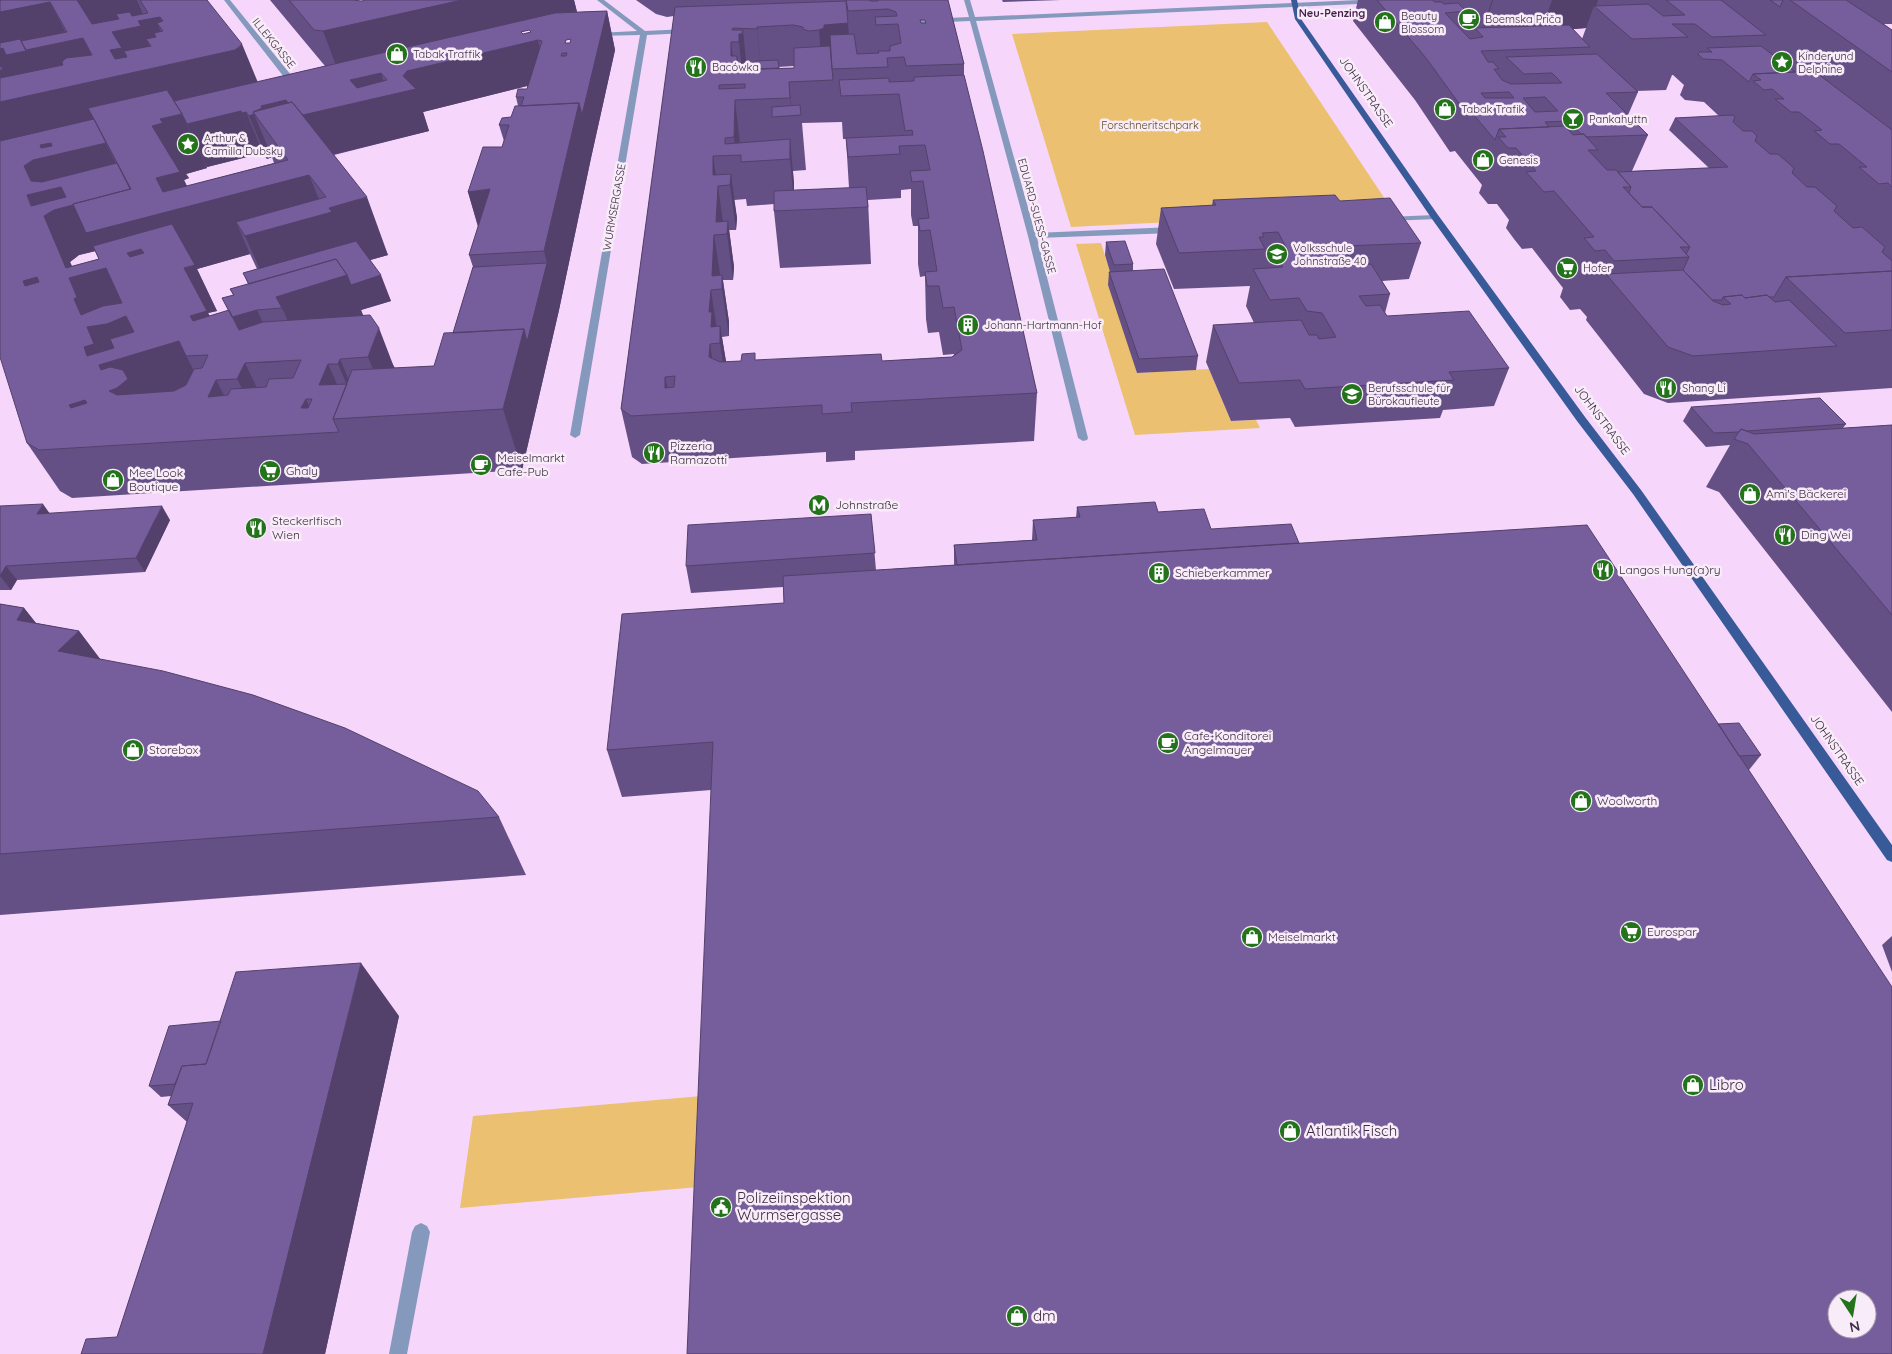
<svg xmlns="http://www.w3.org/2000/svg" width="1892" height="1354" viewBox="0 0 1892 1354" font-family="Quicksand,sans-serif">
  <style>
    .green { fill: #ebc070 }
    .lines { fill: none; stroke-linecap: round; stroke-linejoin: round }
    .minor { fill: #8599bd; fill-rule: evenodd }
    .major { fill: #385a99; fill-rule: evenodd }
    .wall { fill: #655085; fill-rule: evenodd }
    .shaded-wall { fill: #53416c; fill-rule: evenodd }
    .building { fill: #765d9b; stroke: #53416c; fill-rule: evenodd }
    .labels { text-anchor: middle; stroke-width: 5; stroke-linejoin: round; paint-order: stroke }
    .far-neighbourhood-label { font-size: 11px; font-weight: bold; fill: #491d50; stroke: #f7ecf8 }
    .far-poi-label { font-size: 11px; fill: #3f2b43; stroke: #f7ecf8; text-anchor: start }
    .far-street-label { font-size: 11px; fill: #3f2b43; stroke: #f7ecf8 }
    .far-park-label { font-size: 11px; fill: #5d481f; stroke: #f7ecf8 }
    .street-label { font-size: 12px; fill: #3f2b43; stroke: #f7ecf8 }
    .poi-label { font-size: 12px; fill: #3f2b43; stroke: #f7ecf8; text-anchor: start }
    .near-poi-label { font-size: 15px; fill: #3f2b43; stroke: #f7ecf8; text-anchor: start }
  </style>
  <rect width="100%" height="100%" fill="#f6d6fb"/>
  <path class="green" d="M 1267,22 L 1393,211 L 1071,227 L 1012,34 Z
    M 1101,243 L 1112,278 L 1137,373 L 1209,369 L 1231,421 L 1256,420 L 1260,428 L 1135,435 L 1076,244 Z
    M 713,1095 L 710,1186 L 460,1208 L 473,1116 Z"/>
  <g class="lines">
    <path class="minor" d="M 224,0 L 230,0 L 300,86 L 300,90 L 294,90 Z
      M 597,0 L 604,0 L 645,31 L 687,29 L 690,31 L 687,33 L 647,35 L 580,435 L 575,438 L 570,435 L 640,35 L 595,36 L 594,35 L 597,33 L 637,31 Z
      M 964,0 L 970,0 L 975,17 L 1359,0 L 1405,0 L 1402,2 L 976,21 L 1035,233 L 1173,227 L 1177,230 L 1173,233 L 1037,238 L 1088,438 L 1087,440 L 1083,441 L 1078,438 L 1028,236 L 970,21 L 904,24 L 901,22 L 904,20 L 969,17 Z
      M 1435,215 L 1438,215 L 1438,219 L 1387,221 L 1383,219 L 1387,217 Z
      M 421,1223 L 427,1226 L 430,1232 L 407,1354 L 389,1354 L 412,1232 L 415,1226 Z"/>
    <path class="major" d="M 1291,0 L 1297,0 L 1301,19 L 1438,215 L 1585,417 L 1641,490 L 1892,845 L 1892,862 L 1887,860 L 1633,494 L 1577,421 L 1432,219 L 1295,19 Z"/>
  </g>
  <path class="wall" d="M 0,0 L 207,0 L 257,82 L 325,66 L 270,0 L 358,0 L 357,1 L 361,1 L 574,0 L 577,12 L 607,11 L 615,50 L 591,158 L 559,310 L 522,470 L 72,498 L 60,491 L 27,443 ZM 529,30 L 531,32 L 523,34 L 521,32 ZM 571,39 L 570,43 L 565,43 L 566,40 ZM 527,86 L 527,89 L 516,97 L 518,106 L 511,117 L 499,125 L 504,141 L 502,147 L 468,192 L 478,227 L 469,255 L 473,267 L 453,333 L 434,366 L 395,368 L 363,316 L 361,310 L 391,301 L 370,260 L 388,255 L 334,155 L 429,131 L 423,112 ZM 259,154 L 260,156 L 264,155 L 267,159 L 272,157 L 274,163 L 187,186 L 184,180 L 189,178 L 186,174 L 207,168 L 206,165 L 207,167 ZM 95,251 L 99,259 L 72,266 L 70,262 L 79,255 ZM 250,254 L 257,269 L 243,273 L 248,284 L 230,289 L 233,295 L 222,298 L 229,310 L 210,316 L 208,313 L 217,311 L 197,269 Z
    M 636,0 L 948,0 L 964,64 L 964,75 L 1037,393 L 1034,441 L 855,451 L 855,460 L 826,462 L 826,452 L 642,464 L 632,457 L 621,409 L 674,16 L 667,17 L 656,14 ZM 920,20 L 925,20 L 926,23 L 921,23 ZM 794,66 L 794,68 L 779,68 L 778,67 ZM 842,122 L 843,139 L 846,139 L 849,188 L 794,190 L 793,171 L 806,170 L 802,123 ZM 911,189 L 911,215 L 913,226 L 918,226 L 918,264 L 920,277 L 925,276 L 926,319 L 928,333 L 939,332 L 943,355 L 954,354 L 954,355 L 952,357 L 882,361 L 756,360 L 726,362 L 722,337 L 729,336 L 729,322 L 723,280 L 733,280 L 734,267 L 729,230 L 736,230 L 737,218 L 734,200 L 746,199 L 747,206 L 774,204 L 774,211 L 780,268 L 871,264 L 868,200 L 901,198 L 901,190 Z
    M 1002,0 L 1061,0 L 1003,2 Z
    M 1358,0 L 1892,0 L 1892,24 L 1884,24 L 1892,30 L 1892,388 L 1668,403 L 1644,394 L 1586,320 L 1587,317 L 1580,309 L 1570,310 L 1560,297 L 1563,288 L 1532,248 L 1522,249 L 1514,239 L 1506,228 L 1509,220 L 1497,204 L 1488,204 L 1479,193 L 1482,185 L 1455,151 L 1450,152 L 1415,100 L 1353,21 ZM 1586,28 L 1582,39 L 1573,29 ZM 1672,75 L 1673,75 L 1684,85 L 1680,95 L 1685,100 L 1704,102 L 1719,116 L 1675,118 L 1669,130 L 1709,168 L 1632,171 L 1648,135 L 1628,115 L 1638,92 L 1636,91 L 1666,90 Z
    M 1213,200 L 1340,201 L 1421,243 L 1409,279 L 1382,281 L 1390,294 L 1385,313 L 1387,316 L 1509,368 L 1494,406 L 1443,410 L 1440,418 L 1295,427 L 1290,418 L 1231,421 L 1206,362 L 1213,325 L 1254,323 L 1246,306 L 1250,286 L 1174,289 L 1156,244 L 1161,208 L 1212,205 Z
    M 1106,242 L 1133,264 L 1133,271 L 1198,356 L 1196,370 L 1137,373 L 1108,285 L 1109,272 L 1110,272 L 1105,255 Z
    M 1691,407 L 1846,424 L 1843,428 L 1892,425 L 1892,712 L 1719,492 L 1706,487 L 1730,445 L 1706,447 L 1683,421 Z
    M 0,506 L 50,513 L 170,520 L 145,572 L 17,580 L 11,590 L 0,590 Z
    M 1077,507 L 1158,512 L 1211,529 L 1299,543 L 1718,724 L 1761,755 L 1749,770 L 711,790 L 622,797 L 607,750 L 784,603 L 783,587 L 691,593 L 686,566 L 871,514 L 876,570 L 954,565 L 954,545 L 1032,540 L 1033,520 L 1076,518 Z
    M 0,604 L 24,608 L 36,623 L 79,631 L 100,659 L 499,817 L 526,875 L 0,915 Z
    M 1892,936 L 1892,972 L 1882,945 Z
    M 399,1016 L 325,1354 L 81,1354 L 117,1337 L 187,1122 L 168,1105 L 171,1096 L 161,1097 L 149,1086 Z"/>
  <path class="shaded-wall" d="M 0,0 L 137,0 L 145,19 L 160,17 L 178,57 L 175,57 L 163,31 L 157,23 L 173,58 L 166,59 L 154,33 L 166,59 L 158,61 L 151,46 L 146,39 L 159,66 L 134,72 L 124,51 L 133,73 L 235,50 L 242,44 L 259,85 L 252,91 L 177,109 L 172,101 L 176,109 L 98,127 L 88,108 L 98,127 L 0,150 L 0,102 L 1,102 L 0,100 ZM 50,2 L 54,9 L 79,5 L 95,37 L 106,34 L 113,47 L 119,46 L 120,48 L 110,50 L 122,75 L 88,83 L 103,79 L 83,38 L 70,41 ZM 116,14 L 119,19 L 124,30 L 123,30 ZM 16,92 L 18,92 L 21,97 L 19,98 Z
    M 334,0 L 358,0 L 350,2 L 462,0 L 574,0 L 577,12 L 338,71 L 323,31 Z
    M 1492,0 L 1493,0 L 1482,36 L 1481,35 Z
    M 1552,0 L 1598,0 L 1596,7 L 1594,6 L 1586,28 L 1541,32 Z
    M 607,11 L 615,50 L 591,158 L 559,310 L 522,470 L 503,409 L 524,329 L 547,263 L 544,251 L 579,103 Z
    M 848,23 L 851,64 L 832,65 L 822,71 L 819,30 L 824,25 Z
    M 757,27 L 761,67 L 761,70 L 757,29 Z
    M 743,30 L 747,70 L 743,83 L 739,42 L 739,34 Z
    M 538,40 L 547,81 L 423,112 L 429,131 L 315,159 L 299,116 L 350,80 L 381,73 L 388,96 L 407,71 Z
    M 731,42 L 734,66 L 731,56 Z
    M 737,56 L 741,84 L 739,84 L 737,66 Z
    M 789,82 L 792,116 L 791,116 L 790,98 Z
    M 286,100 L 303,143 L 258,113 L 261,106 Z
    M 735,100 L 740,143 L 736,155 L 734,137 Z
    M 241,111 L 259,154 L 207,167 L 187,124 Z
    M 246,112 L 264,155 L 260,156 L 242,113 Z
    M 182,114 L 207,168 L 186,174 L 189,178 L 184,180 L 195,204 L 309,175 L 325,214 L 329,208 L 367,197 L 388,255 L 353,265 L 347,275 L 381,275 L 391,301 L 361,310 L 371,334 L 304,356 L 282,308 L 271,294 L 245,236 L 236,222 L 250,254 L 197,269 L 217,311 L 208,313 L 230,358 L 214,363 L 190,316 L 126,316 L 179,341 L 203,389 L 138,438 L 87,356 L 84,347 L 81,315 L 27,195 L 31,181 L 24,166 L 40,145 L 51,143 L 106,143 L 128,187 L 156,178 L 152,126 L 160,119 ZM 96,251 L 105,268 L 76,276 L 70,262 L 79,255 Z
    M 254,114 L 272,157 L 267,159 L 249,116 Z
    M 790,139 L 794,183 L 794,203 L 790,159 Z
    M 713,156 L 718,188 L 718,186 L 724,230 L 716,222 L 713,175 Z
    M 731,174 L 737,218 L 736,230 L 730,185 Z
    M 490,189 L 485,249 L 468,192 Z
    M 728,221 L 734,267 L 733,280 L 727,234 Z
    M 714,235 L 721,280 L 712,276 Z
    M 722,275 L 729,322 L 729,336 L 722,289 Z
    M 37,277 L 65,323 L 25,286 L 23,281 Z
    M 711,290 L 718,337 L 713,343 L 709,312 Z
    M 257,310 L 281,362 L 255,363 L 232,317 Z
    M 720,326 L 728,373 L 727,390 L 720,343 Z
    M 379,328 L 397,375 L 387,404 L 368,357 Z
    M 710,344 L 717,391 L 709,357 Z
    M 340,359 L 354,392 L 358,383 L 372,417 L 334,419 L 319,385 L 328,364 L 348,409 L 352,397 L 338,364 Z
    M 245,363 L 268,411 L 261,426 L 237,379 Z
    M 665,377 L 673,413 L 665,388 Z
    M 216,380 L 241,427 L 208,397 Z
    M 306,399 L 321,433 L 301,408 Z
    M 85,400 L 113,445 L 95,446 L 69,405 Z
    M 43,504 L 53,518 L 37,514 Z
    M 162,506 L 170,520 L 145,572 L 136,558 Z
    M 6,566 L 17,580 L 11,590 L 0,576 Z
    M 24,608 L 72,669 L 17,620 Z
    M 79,631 L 125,692 L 58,651 Z
    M 361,963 L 399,1016 L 325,1354 L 263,1354 Z"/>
  <path class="building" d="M 0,0 L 77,0 L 92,24 L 119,19 L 116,14 L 130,12 L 132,16 L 148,13 L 140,0 L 207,0 L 242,44 L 235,50 L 0,102 L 0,78 L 63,65 L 62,62 L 66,58 L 92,55 L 83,38 L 26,50 L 21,41 L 67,32 L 50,2 L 0,12 ZM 160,17 L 163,21 L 157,23 L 163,31 L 154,33 L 156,37 L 146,39 L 151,46 L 124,51 L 127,57 L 115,59 L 110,50 L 122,48 L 112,32 L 141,26 L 138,21 Z
    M 289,0 L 354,0 L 361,1 L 367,0 L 462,0 L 323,31 L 314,30 Z
    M 846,0 L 870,0 L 870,1 L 878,1 L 878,0 L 948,0 L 964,64 L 906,66 L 904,57 L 887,58 L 888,67 L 832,69 L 830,35 L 854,34 L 857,54 L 879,53 L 878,51 L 890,51 L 890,46 L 901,43 L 898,24 L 876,25 L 875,17 L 897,16 L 896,12 L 888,9 L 848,11 ZM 920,20 L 925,20 L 926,23 L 921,23 Z
    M 1377,0 L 1432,0 L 1435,2 L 1441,2 L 1444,4 L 1458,3 L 1466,11 L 1445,13 L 1470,39 L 1483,37 L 1475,28 L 1569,25 L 1590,47 L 1481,51 L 1488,62 L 1493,62 L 1499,69 L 1494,69 L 1502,80 L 1511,84 L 1562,83 L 1552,73 L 1524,74 L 1506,57 L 1597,54 L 1638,92 L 1606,93 L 1648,135 L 1586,137 L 1584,134 L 1581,134 L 1568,121 L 1545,122 L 1549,127 L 1499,129 L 1495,140 L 1468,108 L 1463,109 L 1426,58 ZM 1509,92 L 1514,98 L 1485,98 L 1481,93 ZM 1545,97 L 1558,111 L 1535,112 L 1523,98 Z
    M 1666,0 L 1721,0 L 1766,35 L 1712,37 L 1695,24 L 1672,24 L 1688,37 L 1632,39 L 1594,6 L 1648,4 L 1663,16 L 1685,15 Z
    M 1770,0 L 1783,0 L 1780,7 Z
    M 1790,0 L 1846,0 L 1892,30 L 1892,72 Z
    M 846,1 L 848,23 L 824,25 L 824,28 L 819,30 L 809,31 L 803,29 L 803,27 L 793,25 L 757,27 L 757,29 L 733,28 L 732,30 L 743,30 L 742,34 L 739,34 L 739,42 L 731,42 L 731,56 L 737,56 L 737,66 L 730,66 L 730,70 L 794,68 L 794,48 L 830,46 L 833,80 L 789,82 L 790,98 L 735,100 L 734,137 L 725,138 L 725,144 L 790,139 L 790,159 L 741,162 L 741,155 L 713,156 L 713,175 L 731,174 L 730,185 L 718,186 L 716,222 L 728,221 L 727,234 L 714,235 L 712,276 L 722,275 L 722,289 L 711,290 L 709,312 L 712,312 L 711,327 L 720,326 L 720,343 L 710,344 L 709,357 L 720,362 L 741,361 L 742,354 L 755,353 L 755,360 L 881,354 L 882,361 L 952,357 L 962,350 L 954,307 L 943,308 L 939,286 L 927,286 L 925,272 L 937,271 L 930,230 L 920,231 L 918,219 L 929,218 L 923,181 L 912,182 L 910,171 L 930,170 L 925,145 L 899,146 L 900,154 L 848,157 L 846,138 L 913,135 L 912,130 L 905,131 L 899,94 L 841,96 L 839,80 L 889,78 L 889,82 L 914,81 L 914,77 L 964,75 L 983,151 L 1037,393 L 851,403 L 852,412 L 822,414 L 822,405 L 631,416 L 621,409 L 675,7 ZM 745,84 L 745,88 L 719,89 L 719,85 ZM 675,376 L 674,387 L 665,388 L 665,377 Z
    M 607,11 L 582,115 L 579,103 L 521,106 L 524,97 L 516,97 L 518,89 L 527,89 L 542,41 L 538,40 L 407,71 L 403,76 L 416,89 L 303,115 L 292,102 L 288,103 L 286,100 L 261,106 L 262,108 L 253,112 L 254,114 L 249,116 L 246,112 L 242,113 L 241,111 L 187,124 L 182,114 L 174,101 L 555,13 ZM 529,30 L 531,32 L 523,34 L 521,32 ZM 571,39 L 570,43 L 565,43 L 566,40 ZM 562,53 L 567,53 L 566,56 L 561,56 ZM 381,73 L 387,80 L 357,88 L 350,80 Z
    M 20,39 L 26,51 L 6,55 L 3,48 L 0,49 L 0,43 Z
    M 1761,46 L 1795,72 L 1753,74 L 1749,82 L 1722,60 L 1703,59 L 1698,54 L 1700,52 L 1712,52 L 1707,48 Z
    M 778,60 L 779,68 L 757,69 L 756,61 Z
    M 0,66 L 1,66 L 3,69 L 0,71 Z
    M 1814,71 L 1892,130 L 1892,187 L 1888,183 L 1879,184 L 1859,167 L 1867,167 L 1839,144 L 1830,144 L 1814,131 L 1822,130 L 1799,112 L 1791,112 L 1775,99 L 1784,99 L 1772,89 L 1764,90 L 1753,81 L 1761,80 L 1753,74 Z
    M 167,90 L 182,114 L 160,119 L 163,123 L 152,126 L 180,172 L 156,178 L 163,192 L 288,160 L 253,112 L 292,102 L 367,197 L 329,208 L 332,212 L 245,236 L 236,222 L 326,197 L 309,175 L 86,233 L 73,204 L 131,189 L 88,108 Z
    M 579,103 L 544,251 L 469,255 L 490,189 L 468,192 L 483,147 L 502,147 L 509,125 L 499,125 L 502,118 L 511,117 L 515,106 Z
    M 800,105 L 801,115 L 772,117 L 772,107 Z
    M 1733,115 L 1735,117 L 1733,122 L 1743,131 L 1752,131 L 1757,136 L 1755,141 L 1770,154 L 1778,154 L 1794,168 L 1792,173 L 1807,187 L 1815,187 L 1837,206 L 1834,211 L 1853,228 L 1862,227 L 1885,247 L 1882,252 L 1892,261 L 1892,271 L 1786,277 L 1774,297 L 1769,297 L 1767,295 L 1745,298 L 1742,295 L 1723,297 L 1722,300 L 1712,300 L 1683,270 L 1689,257 L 1686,254 L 1690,247 L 1652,207 L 1642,207 L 1629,193 L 1631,187 L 1618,172 L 1728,167 L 1675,118 Z
    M 94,119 L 106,143 L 33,160 L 24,166 L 31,181 L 42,182 L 117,163 L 130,189 L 73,204 L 73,205 L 54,210 L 44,216 L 66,268 L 99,259 L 93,246 L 172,224 L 195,265 L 184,268 L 207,311 L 190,316 L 193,321 L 229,310 L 239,330 L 263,322 L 370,315 L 379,328 L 368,357 L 340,359 L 338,364 L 328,364 L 319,385 L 347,384 L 333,419 L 339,432 L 39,450 L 27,443 L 0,357 L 0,141 ZM 51,143 L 52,146 L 41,148 L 40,145 ZM 61,187 L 66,197 L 31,206 L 27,195 ZM 141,249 L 144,253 L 130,257 L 127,253 ZM 106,268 L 122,303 L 103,306 L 81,315 L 74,299 L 77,297 L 69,278 ZM 37,277 L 39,282 L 25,286 L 23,281 ZM 126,316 L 134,332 L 110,339 L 114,348 L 87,356 L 84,347 L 94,344 L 87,327 L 107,324 ZM 179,341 L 186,356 L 208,355 L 202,368 L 194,369 L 186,385 L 174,391 L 117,395 L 109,391 L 117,388 L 128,379 L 123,370 L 110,367 L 101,370 L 99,365 ZM 301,360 L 293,378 L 269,379 L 266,387 L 231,389 L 228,395 L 208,397 L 216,380 L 237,379 L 245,363 ZM 306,399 L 312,399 L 308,408 L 301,408 ZM 85,400 L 87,403 L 71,408 L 69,405 Z
    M 1565,126 L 1573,135 L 1584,134 L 1598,150 L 1588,150 L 1607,170 L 1616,170 L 1631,187 L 1623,187 L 1642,207 L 1652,207 L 1690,247 L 1680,247 L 1689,257 L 1614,261 L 1605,250 L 1595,251 L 1584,238 L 1594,237 L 1554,191 L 1544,192 L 1526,172 L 1536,171 L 1516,148 L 1508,148 L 1498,137 L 1506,137 L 1499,129 Z
    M 866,187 L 868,207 L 774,211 L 774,191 Z
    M 1335,195 L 1340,201 L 1390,198 L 1421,243 L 1343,246 L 1349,256 L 1336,257 L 1341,266 L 1371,264 L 1390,294 L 1359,296 L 1366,306 L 1380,305 L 1387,316 L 1469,311 L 1509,368 L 1449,372 L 1454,380 L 1305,389 L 1300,380 L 1239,383 L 1213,325 L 1301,320 L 1309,335 L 1317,335 L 1319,339 L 1336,337 L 1322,313 L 1307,311 L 1299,298 L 1270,300 L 1253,269 L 1283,267 L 1276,257 L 1288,251 L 1278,232 L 1262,233 L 1264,237 L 1259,237 L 1265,249 L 1179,253 L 1161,208 L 1216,205 L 1213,200 Z
    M 356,241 L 381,275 L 351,285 L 347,275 L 336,259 L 249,284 L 243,273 Z
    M 1125,241 L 1133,264 L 1114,265 L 1106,242 Z
    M 336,259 L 347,275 L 276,297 L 282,308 L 257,310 L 232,317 L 222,298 L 234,295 L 230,289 Z
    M 547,263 L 527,342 L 524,329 L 453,333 L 473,267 Z
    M 1164,269 L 1198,356 L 1139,359 L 1109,272 Z
    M 1683,270 L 1713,301 L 1723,305 L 1731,304 L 1723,297 L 1742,295 L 1745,298 L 1767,295 L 1775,302 L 1789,300 L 1837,346 L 1693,356 L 1668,347 L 1606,274 Z
    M 1892,271 L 1892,330 L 1845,333 L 1786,277 Z
    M 524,329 L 503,409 L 333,419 L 352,370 L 434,366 L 444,333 Z
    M 1820,398 L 1846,424 L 1747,431 L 1741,429 L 1739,432 L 1714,433 L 1691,407 Z
    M 1892,425 L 1892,615 L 1748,444 L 1734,439 L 1741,429 L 1754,434 Z
    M 1155,502 L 1158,512 L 1204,509 L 1211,529 L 1291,524 L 1299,543 L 957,565 L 954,545 L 1037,540 L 1033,520 L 1080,517 L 1077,507 Z
    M 43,504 L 37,514 L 162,506 L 136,558 L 6,566 L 0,576 L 0,506 Z
    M 871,514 L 875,553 L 686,566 L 688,525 Z
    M 1587,525 L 1892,987 L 1892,1354 L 687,1354 L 713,742 L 607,750 L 622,614 L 784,603 L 783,576 ZM 1837,1299 L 1867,1299 L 1867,1329 L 1837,1329 Z
    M 0,604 L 24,608 L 17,620 L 79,631 L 58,651 L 163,671 L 253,695 L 345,728 L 478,791 L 499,817 L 0,854 Z
    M 1739,723 L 1761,755 L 1739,756 L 1718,724 Z
    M 361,963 L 263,1354 L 81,1354 L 86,1339 L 117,1337 L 193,1103 L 168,1105 L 182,1066 L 206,1064 L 236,972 Z
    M 221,1021 L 206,1064 L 182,1066 L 175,1084 L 149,1086 L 169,1026 Z"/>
  <defs>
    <g id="cafe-disc" transform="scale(1.125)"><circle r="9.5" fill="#23731b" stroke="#f7ecf8"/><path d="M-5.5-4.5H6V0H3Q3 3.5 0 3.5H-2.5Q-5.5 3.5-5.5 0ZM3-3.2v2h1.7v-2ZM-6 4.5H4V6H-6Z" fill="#fff"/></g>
    <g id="shop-disc" transform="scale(1.125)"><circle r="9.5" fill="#23731b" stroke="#f7ecf8"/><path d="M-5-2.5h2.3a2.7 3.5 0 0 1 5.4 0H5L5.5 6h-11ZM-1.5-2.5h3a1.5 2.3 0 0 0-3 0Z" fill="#fff"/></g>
    <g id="sight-disc" transform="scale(1.125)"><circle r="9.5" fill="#23731b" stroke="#f7ecf8"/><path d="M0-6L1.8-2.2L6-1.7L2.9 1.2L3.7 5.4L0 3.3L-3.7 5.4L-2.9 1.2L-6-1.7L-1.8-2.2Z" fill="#fff"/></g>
    <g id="restaurant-disc" transform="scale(1.125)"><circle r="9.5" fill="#23731b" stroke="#f7ecf8"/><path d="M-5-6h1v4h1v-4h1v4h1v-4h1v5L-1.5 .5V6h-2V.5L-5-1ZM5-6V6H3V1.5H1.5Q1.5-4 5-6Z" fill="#fff"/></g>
    <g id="bar-disc" transform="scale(1.125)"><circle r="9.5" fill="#23731b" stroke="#f7ecf8"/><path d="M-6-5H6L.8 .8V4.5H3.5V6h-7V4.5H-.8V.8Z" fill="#fff"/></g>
    <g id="school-disc" transform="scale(1.125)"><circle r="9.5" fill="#23731b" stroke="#f7ecf8"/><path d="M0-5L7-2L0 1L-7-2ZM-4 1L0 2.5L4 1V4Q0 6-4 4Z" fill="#fff"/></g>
    <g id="supermarket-disc" transform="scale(1.125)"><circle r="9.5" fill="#23731b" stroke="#f7ecf8"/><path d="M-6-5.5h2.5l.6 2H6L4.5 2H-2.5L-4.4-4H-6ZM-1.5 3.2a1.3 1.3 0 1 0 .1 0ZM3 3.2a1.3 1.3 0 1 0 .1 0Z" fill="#fff"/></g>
    <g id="building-disc" transform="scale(1.125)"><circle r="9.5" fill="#23731b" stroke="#f7ecf8"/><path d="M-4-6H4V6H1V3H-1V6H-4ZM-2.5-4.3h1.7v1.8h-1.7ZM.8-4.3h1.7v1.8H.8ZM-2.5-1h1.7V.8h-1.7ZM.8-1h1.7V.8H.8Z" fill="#fff"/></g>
    <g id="metro-disc" transform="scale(1.125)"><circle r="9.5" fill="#23731b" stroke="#f7ecf8"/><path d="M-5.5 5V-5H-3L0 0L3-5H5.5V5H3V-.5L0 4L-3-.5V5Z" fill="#fff"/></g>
    <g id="civic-disc" transform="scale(1.125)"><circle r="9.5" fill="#23731b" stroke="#f7ecf8"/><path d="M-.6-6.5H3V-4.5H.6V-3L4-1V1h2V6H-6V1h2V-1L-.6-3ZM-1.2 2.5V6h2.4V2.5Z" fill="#fff"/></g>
  </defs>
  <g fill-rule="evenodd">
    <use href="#cafe-disc" x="1469" y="19"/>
    <use href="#shop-disc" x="1385" y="22"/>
    <use href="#shop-disc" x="397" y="54"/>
    <use href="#sight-disc" x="1782" y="62"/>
    <use href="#restaurant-disc" x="696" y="67"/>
    <use href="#shop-disc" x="1445" y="109"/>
    <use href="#bar-disc" x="1573" y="119"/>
    <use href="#sight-disc" x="188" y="144"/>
    <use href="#shop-disc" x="1483" y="160"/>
    <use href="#school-disc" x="1277" y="254"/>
    <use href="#supermarket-disc" x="1567" y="268"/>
    <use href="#building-disc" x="968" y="325"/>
    <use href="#restaurant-disc" x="1666" y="388"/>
    <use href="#school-disc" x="1352" y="394"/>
    <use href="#restaurant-disc" x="654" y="453"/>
    <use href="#cafe-disc" x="481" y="465"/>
    <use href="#supermarket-disc" x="270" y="471"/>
    <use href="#shop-disc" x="113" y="480"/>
    <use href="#shop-disc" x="1750" y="494"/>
    <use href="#metro-disc" x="819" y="505"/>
    <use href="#restaurant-disc" x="256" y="528"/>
    <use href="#restaurant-disc" x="1785" y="535"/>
    <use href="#restaurant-disc" x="1603" y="570"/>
    <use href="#building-disc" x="1159" y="573"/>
    <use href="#cafe-disc" x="1168" y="743"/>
    <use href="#shop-disc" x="133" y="750"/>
    <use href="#shop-disc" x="1581" y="801"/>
    <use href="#supermarket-disc" x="1631" y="932"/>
    <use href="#shop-disc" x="1252" y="937"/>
    <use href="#shop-disc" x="1693" y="1085"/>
    <use href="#shop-disc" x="1290" y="1131"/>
    <use href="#civic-disc" x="721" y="1207"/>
    <use href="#shop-disc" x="1017" y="1316"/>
  </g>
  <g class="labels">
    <g class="far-neighbourhood-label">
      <text x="1332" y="17">Neu-Penzing</text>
    </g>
    <g class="far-poi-label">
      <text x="1401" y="20">Beauty<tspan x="1401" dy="13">Blossom</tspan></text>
      <text x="1485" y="23">Boemska Priča</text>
      <text x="413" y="58">Tabak Traffik</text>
      <text x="1798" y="60">Kinder und<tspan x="1798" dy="13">Delphine</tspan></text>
      <text x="712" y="71">Bacówka</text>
      <text x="1461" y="113">Tabak Trafik</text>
      <text x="1589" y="123">Pankahyttn</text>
      <text x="204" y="142">Arthur &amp;<tspan x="204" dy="13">Camilla Dubsky</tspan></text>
      <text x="1499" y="164">Genesis</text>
      <text x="1293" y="252">Volksschule<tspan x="1293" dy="13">Johnstraße 40</tspan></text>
      <text x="1583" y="272">Hofer</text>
      <text x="984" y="329">Johann-Hartmann-Hof</text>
      <text x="1368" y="392">Berufsschule für<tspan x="1368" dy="13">Bürokaufleute</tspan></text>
      <text x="1682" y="392">Shang Li</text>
    </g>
    <g class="far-street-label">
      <text transform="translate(274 43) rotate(51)" y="4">ILLEKGASSE</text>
      <text transform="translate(614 207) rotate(-80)" y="4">WURMSERGASSE</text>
      <text transform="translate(1037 216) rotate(75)" y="4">EDUARD-SUESS-GASSE</text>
    </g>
    <g class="far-park-label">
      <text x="1150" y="129">Forschneritschpark</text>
    </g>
    <g class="street-label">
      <text transform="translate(1366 92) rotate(55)" y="4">JOHNSTRASSE</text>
      <text transform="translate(1602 420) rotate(53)" y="4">JOHNSTRASSE</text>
      <text transform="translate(1837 750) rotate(55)" y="4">JOHNSTRASSE</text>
    </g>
    <g class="poi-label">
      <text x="670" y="450">Pizzeria<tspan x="670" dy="14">Ramazotti</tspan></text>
      <text x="497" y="462">Meiselmarkt<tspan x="497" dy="14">Cafe-Pub</tspan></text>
      <text x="286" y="475">Ghaly</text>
      <text x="129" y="477">Mee Look<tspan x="129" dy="14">Boutique</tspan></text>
      <text x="1766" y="498">Ami's Bäckerei</text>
      <text x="835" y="509">Johnstraße</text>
      <text x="272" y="525">Steckerlfisch<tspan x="272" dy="14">Wien</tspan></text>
      <text x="1801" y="539">Ding Wei</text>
      <text x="1619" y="574">Langos Hung(a)ry</text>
      <text x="1175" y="577">Schieberkammer</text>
      <text x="1184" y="740">Cafe-Konditorei<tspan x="1184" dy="14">Angelmayer</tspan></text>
      <text x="149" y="754">Storebox</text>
      <text x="1597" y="805">Woolworth</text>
      <text x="1647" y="936">Eurospar</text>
      <text x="1268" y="941">Meiselmarkt</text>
    </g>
    <g class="near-poi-label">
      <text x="1709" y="1090">Libro</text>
      <text x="1306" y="1136">Atlantik Fisch</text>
      <text x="737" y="1203">Polizeiinspektion<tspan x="737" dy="17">Wurmsergasse</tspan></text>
      <text x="1033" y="1321">dm</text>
    </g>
  </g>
  <g transform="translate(1852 1314) rotate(168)"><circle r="24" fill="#f7ecf8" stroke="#ad9fb0"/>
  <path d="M0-4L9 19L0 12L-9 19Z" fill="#23731b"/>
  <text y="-8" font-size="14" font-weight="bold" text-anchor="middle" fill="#3f2b43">N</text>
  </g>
</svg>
